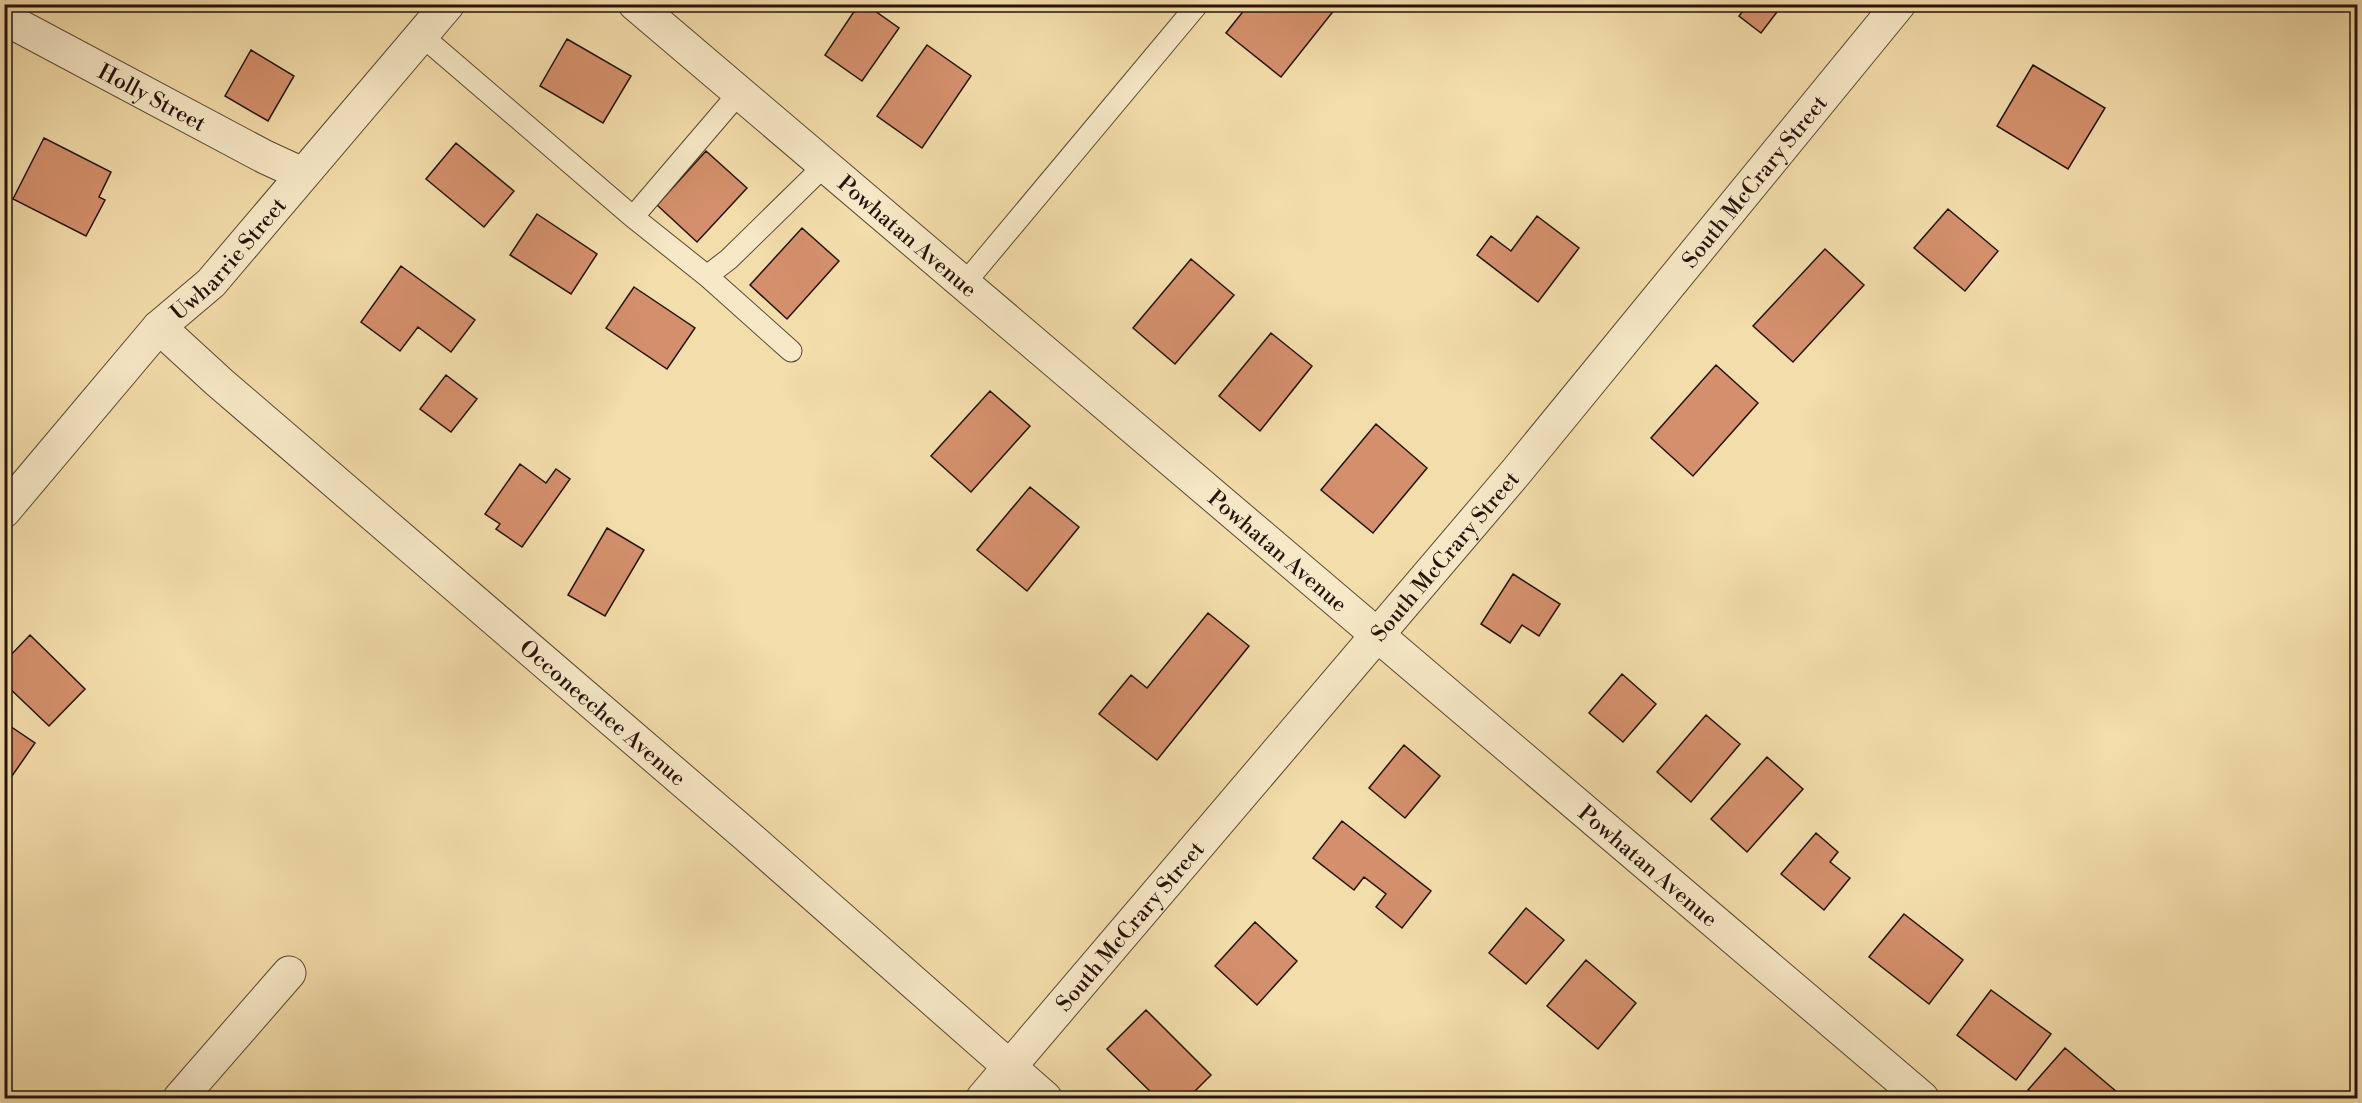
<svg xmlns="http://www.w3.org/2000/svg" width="2362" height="1103" viewBox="0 0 2362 1103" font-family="'Libre Bodoni',serif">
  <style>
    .building { fill: #d4906c; stroke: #251308; stroke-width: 1.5 }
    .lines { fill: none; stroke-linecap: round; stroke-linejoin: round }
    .service-casing { stroke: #584631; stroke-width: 23 }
    .minor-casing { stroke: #584631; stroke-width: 35 }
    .tertiary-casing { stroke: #584631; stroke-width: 35 }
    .service { stroke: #f7e9c8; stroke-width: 21 }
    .minor { stroke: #f7e9c8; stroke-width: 33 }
    .tertiary { stroke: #f7e9c8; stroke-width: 33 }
    .labels { text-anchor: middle; stroke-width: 4.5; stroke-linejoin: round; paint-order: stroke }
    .street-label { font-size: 22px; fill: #251308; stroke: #f7e9c8 }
  </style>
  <rect width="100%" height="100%" fill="#f3ddab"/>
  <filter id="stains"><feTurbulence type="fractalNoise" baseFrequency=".00333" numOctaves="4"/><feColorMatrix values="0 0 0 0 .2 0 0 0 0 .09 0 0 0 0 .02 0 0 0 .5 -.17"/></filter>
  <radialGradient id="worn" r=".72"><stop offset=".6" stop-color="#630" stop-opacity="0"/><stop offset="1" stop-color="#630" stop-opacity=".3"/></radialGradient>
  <path class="building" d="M 859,4 L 865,4 L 899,28 L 862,81 L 825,55 Z
    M 1249,4 L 1339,4 L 1281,77 L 1226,33 Z
    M 1748,4 L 1783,4 L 1761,33 L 1739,16 Z
    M 567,39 L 631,76 L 603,123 L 540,86 Z
    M 927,45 L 971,76 L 922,148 L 877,116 Z
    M 251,50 L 294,76 L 268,121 L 225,96 Z
    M 2033,65 L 2105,108 L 2068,169 L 1997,126 Z
    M 44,138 L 111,172 L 99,197 L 105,200 L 86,236 L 13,199 Z
    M 456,143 L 514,191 L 484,227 L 426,179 Z
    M 706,151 L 747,188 L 697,242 L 657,205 Z
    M 1948,209 L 1998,251 L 1965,291 L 1914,248 Z
    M 537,214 L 597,254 L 571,294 L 510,255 Z
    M 1537,216 L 1579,248 L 1538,302 L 1477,255 L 1491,236 L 1511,251 Z
    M 802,228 L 839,261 L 787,319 L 750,285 Z
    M 1825,249 L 1864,285 L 1793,362 L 1753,326 Z
    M 1191,259 L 1234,295 L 1175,364 L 1133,328 Z
    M 401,266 L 475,320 L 451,352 L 418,327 L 400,351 L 361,322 Z
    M 634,287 L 695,328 L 667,369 L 606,328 Z
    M 1271,333 L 1312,366 L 1260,431 L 1219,396 Z
    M 1716,365 L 1758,403 L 1693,476 L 1651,438 Z
    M 446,375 L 477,399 L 451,432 L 420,409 Z
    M 990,391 L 1030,426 L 971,492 L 931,456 Z
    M 1376,424 L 1427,468 L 1373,533 L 1321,490 Z
    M 520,464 L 546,483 L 556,469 L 570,479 L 522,547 L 496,529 L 500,524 L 485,514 Z
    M 1030,487 L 1079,527 L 1027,591 L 977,550 Z
    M 607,528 L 644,550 L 605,616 L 568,595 Z
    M 1513,574 L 1560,604 L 1539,636 L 1522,625 L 1510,643 L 1481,624 Z
    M 1208,613 L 1249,646 L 1157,760 L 1099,714 L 1131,675 L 1147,688 Z
    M 30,635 L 85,689 L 49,726 L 4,683 L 4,662 Z
    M 1622,674 L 1656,704 L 1623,742 L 1589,713 Z
    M 1706,715 L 1740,744 L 1691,802 L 1657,772 Z
    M 4,722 L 35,743 L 5,786 L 4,786 Z
    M 1404,745 L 1440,776 L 1405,818 L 1369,788 Z
    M 1767,757 L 1803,789 L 1747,852 L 1711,819 Z
    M 1342,821 L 1431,891 L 1402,928 L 1376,907 L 1386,894 L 1364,877 L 1354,890 L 1313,858 Z
    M 1816,833 L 1838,852 L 1830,862 L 1850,878 L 1824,910 L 1781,874 Z
    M 1526,908 L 1564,940 L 1526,984 L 1489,953 Z
    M 1904,914 L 1963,960 L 1929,1004 L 1869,957 Z
    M 1255,922 L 1297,961 L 1257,1005 L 1215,966 Z
    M 1586,960 L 1636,1003 L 1598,1049 L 1547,1006 Z
    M 1991,990 L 2051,1034 L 2016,1080 L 1957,1035 Z
    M 1146,1010 L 1211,1075 L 1188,1098 L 1157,1098 L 1107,1049 Z
    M 2065,1048 L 2124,1098 L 2038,1098 L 2028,1090 Z"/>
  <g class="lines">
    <g class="service-casing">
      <path id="service" d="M 421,35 L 633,217 L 707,276 L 791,351
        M 633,217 L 739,93
        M 707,276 L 729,259 L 824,166
        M 964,284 L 1198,4"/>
    </g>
    <g class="minor-casing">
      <g id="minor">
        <path id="s1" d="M 4,18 L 265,157 L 302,174"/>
        <path id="s2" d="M 159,327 L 219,382 L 746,835 L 1045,1098"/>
        <path d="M 180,1098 L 289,973"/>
        <path id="s3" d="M 983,1098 L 1516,472 L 1899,4"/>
      </g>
    </g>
    <g class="tertiary-casing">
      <g id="tertiary">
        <path id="s4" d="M 635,4 L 1922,1098"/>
        <path id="s5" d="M 4,511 L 159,327 L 211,283 L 448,4"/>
      </g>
    </g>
    <use href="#service" class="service"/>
    <use href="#minor" class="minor"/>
    <use href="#tertiary" class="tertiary"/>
  </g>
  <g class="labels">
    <g class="street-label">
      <text dy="8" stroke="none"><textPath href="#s1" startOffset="168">Holly Street</textPath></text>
      <text dy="8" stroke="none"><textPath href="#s3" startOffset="1198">South McCrary Street</textPath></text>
      <text dy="8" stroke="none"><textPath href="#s4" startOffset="358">Powhatan Avenue</textPath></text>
      <text dy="8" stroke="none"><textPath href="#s5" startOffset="338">Uwharrie Street</textPath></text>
      <text dy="8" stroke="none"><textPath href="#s4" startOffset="844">Powhatan Avenue</textPath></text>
      <text dy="8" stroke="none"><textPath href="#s3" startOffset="712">South McCrary Street</textPath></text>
      <text dy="8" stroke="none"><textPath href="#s2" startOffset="588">Occoneechee Avenue</textPath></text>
      <text dy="8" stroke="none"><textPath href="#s4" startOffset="1330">Powhatan Avenue</textPath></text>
      <text dy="8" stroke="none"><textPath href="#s3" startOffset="226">South McCrary Street</textPath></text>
    </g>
  </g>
  <rect width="2362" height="1103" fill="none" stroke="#f3ddab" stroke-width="24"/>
  <rect x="6" y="6" width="2350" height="1091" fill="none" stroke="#251308" stroke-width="3"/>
  <rect x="12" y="12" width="2338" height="1079" fill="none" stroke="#251308" stroke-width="1.5"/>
  <rect width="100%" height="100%" filter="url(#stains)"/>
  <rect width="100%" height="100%" fill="url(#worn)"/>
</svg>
